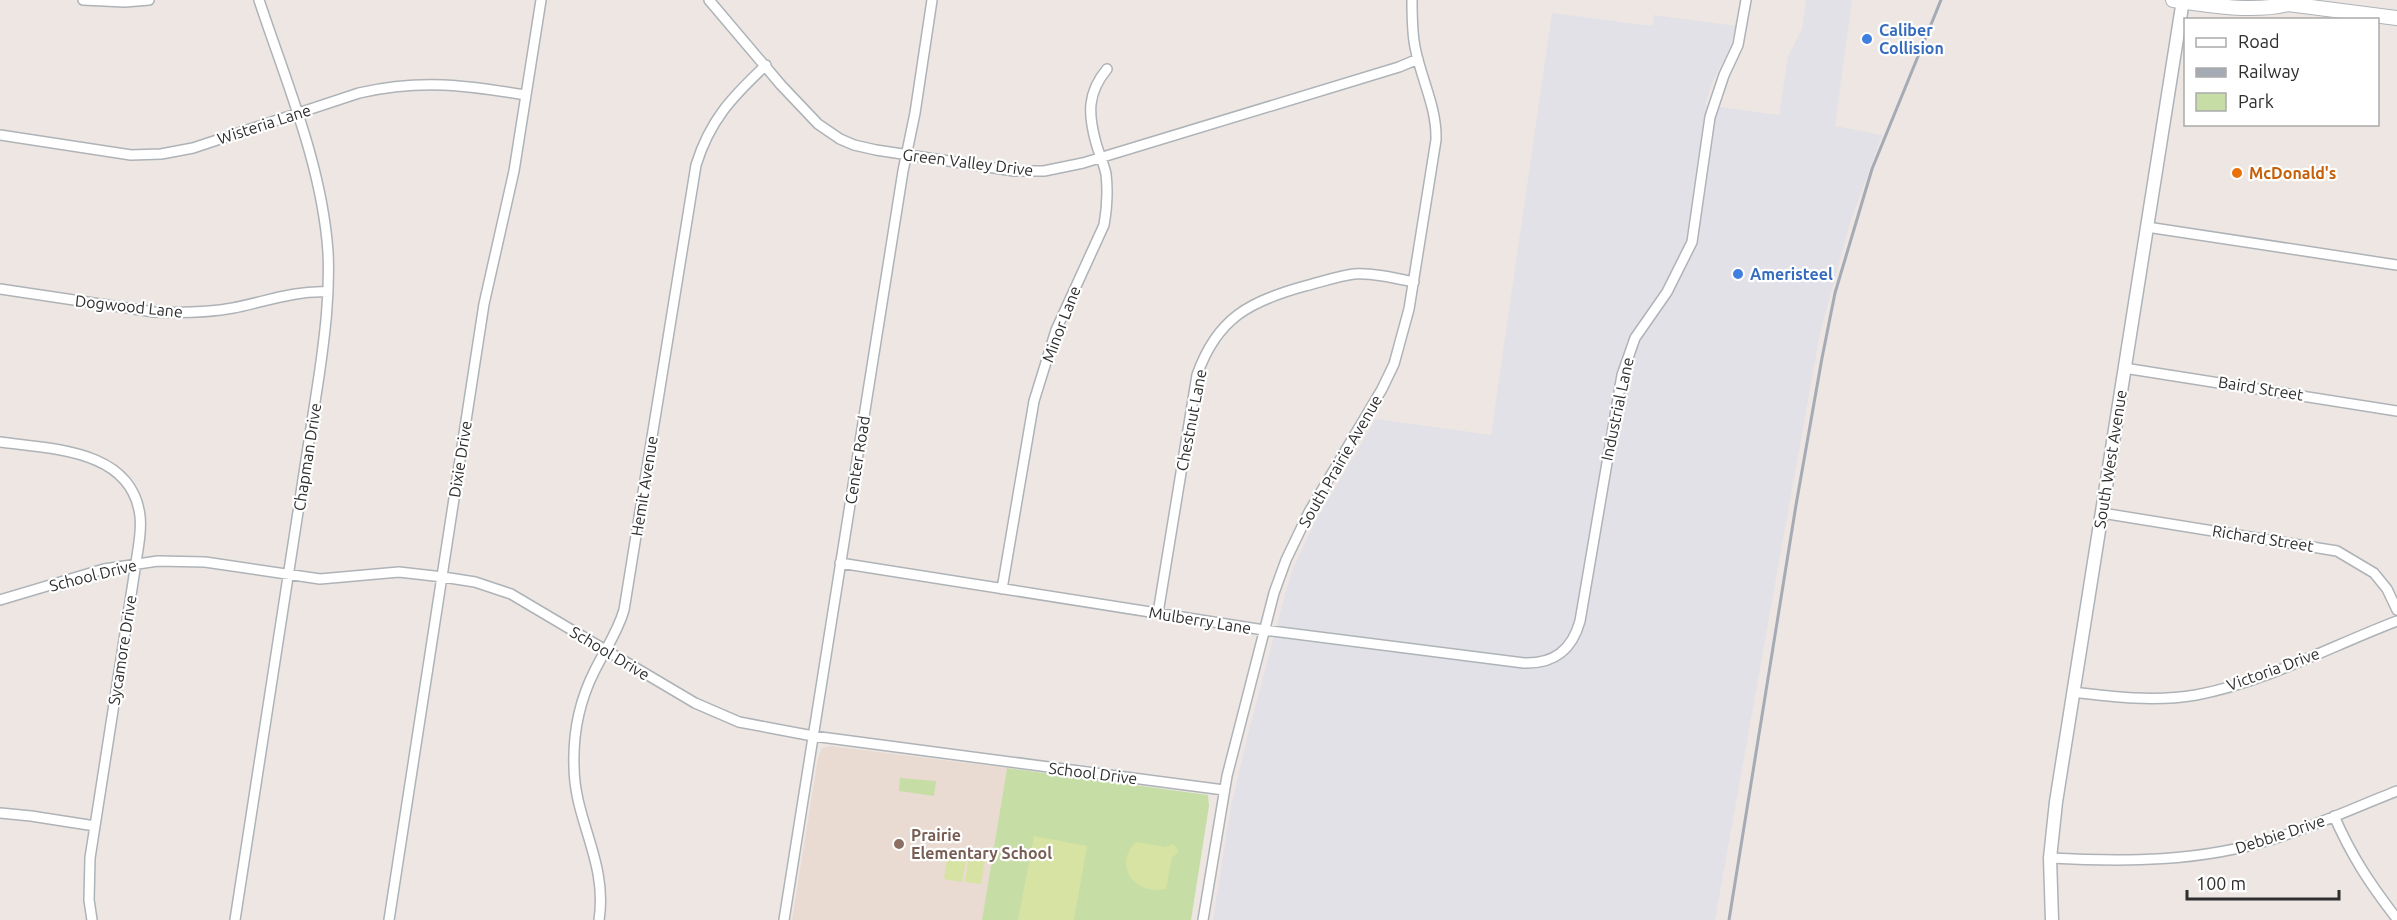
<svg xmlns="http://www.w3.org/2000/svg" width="2397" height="920" viewBox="0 0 2397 920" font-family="Ubuntu,sans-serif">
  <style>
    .industrial { fill: #e2e1e7 }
    .education { fill: #e9dbd1 }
    .green { fill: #c6dda5 }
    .pitch { fill: #d7e3a2 }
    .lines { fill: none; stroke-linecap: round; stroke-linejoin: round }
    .minor-casing { stroke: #aeb3b8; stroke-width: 12 }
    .tertiary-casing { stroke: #aeb3b8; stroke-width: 15 }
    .secondary-casing { stroke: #aeb3b8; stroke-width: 16 }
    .minor { stroke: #fff; stroke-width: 9 }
    .tertiary { stroke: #fff; stroke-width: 12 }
    .secondary { stroke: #fff; stroke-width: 14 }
    .rail { stroke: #a5abb5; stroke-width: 3 }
    .shop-dot { fill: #3f7fe0; stroke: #fff; stroke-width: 2 }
    .food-dot { fill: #e8710a; stroke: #fff; stroke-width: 2 }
    .education-dot { fill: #8d6e63; stroke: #fff; stroke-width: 2 }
    .labels { text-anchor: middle; stroke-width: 4.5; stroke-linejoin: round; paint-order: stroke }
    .shop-label { font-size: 16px; font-weight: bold; fill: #366cbe; stroke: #fff; text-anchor: start }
    .street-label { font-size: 16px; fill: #2e2e2e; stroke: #fff }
    .food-label { font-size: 16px; font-weight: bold; fill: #c56008; stroke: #fff; text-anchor: start }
    .education-label { font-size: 16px; font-weight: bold; fill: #785e54; stroke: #fff; text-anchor: start }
  </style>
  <rect width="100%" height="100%" fill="#ede6e2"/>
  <path class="industrial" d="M 1806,0 L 1852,0 L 1835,126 L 1882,135 L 1850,223 L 1820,333 L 1715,920 L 1213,920 L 1231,806 L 1249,730 L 1287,587 L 1294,566 L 1316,520 L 1376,419 L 1491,435 L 1552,13 L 1652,26 L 1654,15 L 1736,26 L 1729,50 L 1713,80 L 1705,105 L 1779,115 L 1788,56 L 1802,29 Z"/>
  <path class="education" d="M 830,746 L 1007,768 L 982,920 L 792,920 L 818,758 L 822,748 Z"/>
  <path class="green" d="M 1007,768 L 1208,795 L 1209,806 L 1191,920 L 982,920 Z
    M 900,778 L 936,781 L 934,796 L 899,791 Z"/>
  <path class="pitch" d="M 1034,836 L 1087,846 L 1074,920 L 1018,920 Z
    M 1136,842 L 1165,847 L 1173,844 L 1177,848 L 1178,852 L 1172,858 L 1166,889 C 1135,896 1112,865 1136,842 Z
    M 948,853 L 967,856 L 962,882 L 944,879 Z
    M 969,856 L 985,859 L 981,884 L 965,882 Z"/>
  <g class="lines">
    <g class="minor-casing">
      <path id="minor" d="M 83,0 L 125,2 L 149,0
        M 709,0 L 781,85 L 818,124 L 840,139 L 854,145 L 876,150 L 1014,171 L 1044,171 L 1083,163 L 1399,67 L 1418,59
        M 0,135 L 131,155 L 161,154 L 193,148 L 359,93 C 421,79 464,85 526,95
        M 2147,227 L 2397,265
        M 0,289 L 154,312 C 181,313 206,313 233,308 C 264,302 296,290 328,292
        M 2124,368 L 2397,411
        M 0,442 C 51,449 132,449 140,516 C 142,532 138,547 136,563 L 90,858 L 89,900 L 92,920
        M 2102,513 L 2337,551 L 2374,573 L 2387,589 L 2397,610
        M 840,563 L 1264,630 L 1524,663 C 1554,664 1572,650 1580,621 L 1622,375 L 1635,338 L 1667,292 L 1692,242 L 1710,117 L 1724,75 L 1738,45 L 1746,0
        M 1002,589 L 1034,401 L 1056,330 L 1104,225 C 1107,208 1108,191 1106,174 C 1104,164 1099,154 1096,143 C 1088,114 1087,93 1107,69
        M 0,600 L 104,569 L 158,561 L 205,562 L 320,579 L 399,572 L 443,577 L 475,582 L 511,594 L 695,703 L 739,722 L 813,736 L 1224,790
        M 1158,613 L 1197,375 C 1217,318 1250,301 1305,286 C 1321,282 1338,276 1354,274 C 1374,273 1395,278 1414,282
        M 2073,692 C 2114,697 2155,702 2196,695 C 2266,682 2331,646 2397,621
        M 0,813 L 31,816 L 95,826
        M 2334,816 C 2352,857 2370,884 2397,919
        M 2050,858 C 2125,862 2200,862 2273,839 C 2315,826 2356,807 2397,791
        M 235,920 L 319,376 C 325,334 330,294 328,252 C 322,165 286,82 259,0
        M 389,920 L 484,304 L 514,171 L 541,0
        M 599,920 C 608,862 574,820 574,766 C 573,734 579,702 594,672 C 604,651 617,634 624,610 L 696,165 C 710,120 732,97 766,65
        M 784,920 L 903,171 L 915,113 L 932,0
        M 1203,920 L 1227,776 L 1274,593 L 1286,560 L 1309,512 L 1382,389 L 1394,364 L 1409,309 L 1436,140 C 1437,107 1421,79 1415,47 C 1412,32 1412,16 1412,0"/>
    </g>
    <g class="tertiary-casing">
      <path id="tertiary" d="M 2052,920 L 2050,858 L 2056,802 L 2183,0"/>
    </g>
    <g class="secondary-casing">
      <path id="secondary" d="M 2173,0 C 2209,5 2252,13 2288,4
        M 2280,0 L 2288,4 L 2397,18"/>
    </g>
    <use href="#minor" class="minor"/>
    <use href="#tertiary" class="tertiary"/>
    <use href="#secondary" class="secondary"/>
    <path class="rail" d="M 1729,920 L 1796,505 L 1822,358 L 1835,293 L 1872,169 L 1941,0"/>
  </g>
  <g class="shop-dot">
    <circle cx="1867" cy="39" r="6"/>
    <circle cx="1738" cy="274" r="6"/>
  </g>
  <circle class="food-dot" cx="2237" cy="173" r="6"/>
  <circle class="education-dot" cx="899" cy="844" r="6"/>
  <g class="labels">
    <g class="shop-label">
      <text x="1879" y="36">Caliber<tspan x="1879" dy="18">Collision</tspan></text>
      <text x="1750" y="280">Ameristeel</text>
    </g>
    <g class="street-label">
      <text transform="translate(264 124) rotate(-18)" y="6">Wisteria Lane</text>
      <text transform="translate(968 162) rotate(7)" y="6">Green Valley Drive</text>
      <text transform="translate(129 306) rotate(6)" y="6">Dogwood Lane</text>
      <text transform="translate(1061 324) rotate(-69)" y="6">Minor Lane</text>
      <text transform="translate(2261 388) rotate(9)" y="6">Baird Street</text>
      <text transform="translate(1617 409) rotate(-78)" y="6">Industrial Lane</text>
      <text transform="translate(1191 420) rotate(-79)" y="6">Chestnut Lane</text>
      <text transform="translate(307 457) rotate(-81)" y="6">Chapman Drive</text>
      <text transform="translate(460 459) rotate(-81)" y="6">Dixie Drive</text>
      <text transform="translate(2110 459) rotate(-81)" y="6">South West Avenue</text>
      <text transform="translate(857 460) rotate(-81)" y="6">Center Road</text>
      <text transform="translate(1340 461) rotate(-60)" y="6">South Prairie Avenue</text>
      <text transform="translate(644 486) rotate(-81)" y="6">Hemit Avenue</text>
      <text transform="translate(2263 538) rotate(9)" y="6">Richard Street</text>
      <text transform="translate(93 575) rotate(-14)" y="6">School Drive</text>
      <text transform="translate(1200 620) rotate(9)" y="6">Mulberry Lane</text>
      <text transform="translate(122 650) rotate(-81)" y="6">Sycamore Drive</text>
      <text transform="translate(610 653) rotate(31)" y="6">School Drive</text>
      <text transform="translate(2273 669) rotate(-20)" y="6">Victoria Drive</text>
      <text transform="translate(1093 773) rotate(7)" y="6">School Drive</text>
      <text transform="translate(2280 834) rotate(-18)" y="6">Debbie Drive</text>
    </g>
    <g class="food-label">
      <text x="2249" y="179">McDonald's</text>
    </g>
    <g class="education-label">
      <text x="911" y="841">Prairie<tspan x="911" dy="18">Elementary School</tspan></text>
    </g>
  </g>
  <rect x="2184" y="18" width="195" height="108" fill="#ffffff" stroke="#ababab" stroke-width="1.5"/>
  <rect x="2196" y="38" width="30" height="9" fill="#ffffff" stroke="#ababab" stroke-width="1.5"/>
  <text x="2238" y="48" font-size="18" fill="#2e2e2e">Road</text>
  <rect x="2196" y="68" width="30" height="9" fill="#a5abb5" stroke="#ababab" stroke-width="1.5"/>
  <text x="2238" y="78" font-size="18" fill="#2e2e2e">Railway</text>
  <rect x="2196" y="93" width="30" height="18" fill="#c6dda5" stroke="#ababab" stroke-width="1.5"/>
  <text x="2238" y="108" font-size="18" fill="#2e2e2e">Park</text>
  <path d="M2187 890v9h152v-9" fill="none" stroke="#2e2e2e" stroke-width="3"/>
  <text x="2196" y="890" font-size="18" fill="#2e2e2e" stroke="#ffffff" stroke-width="4.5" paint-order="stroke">100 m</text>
</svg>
